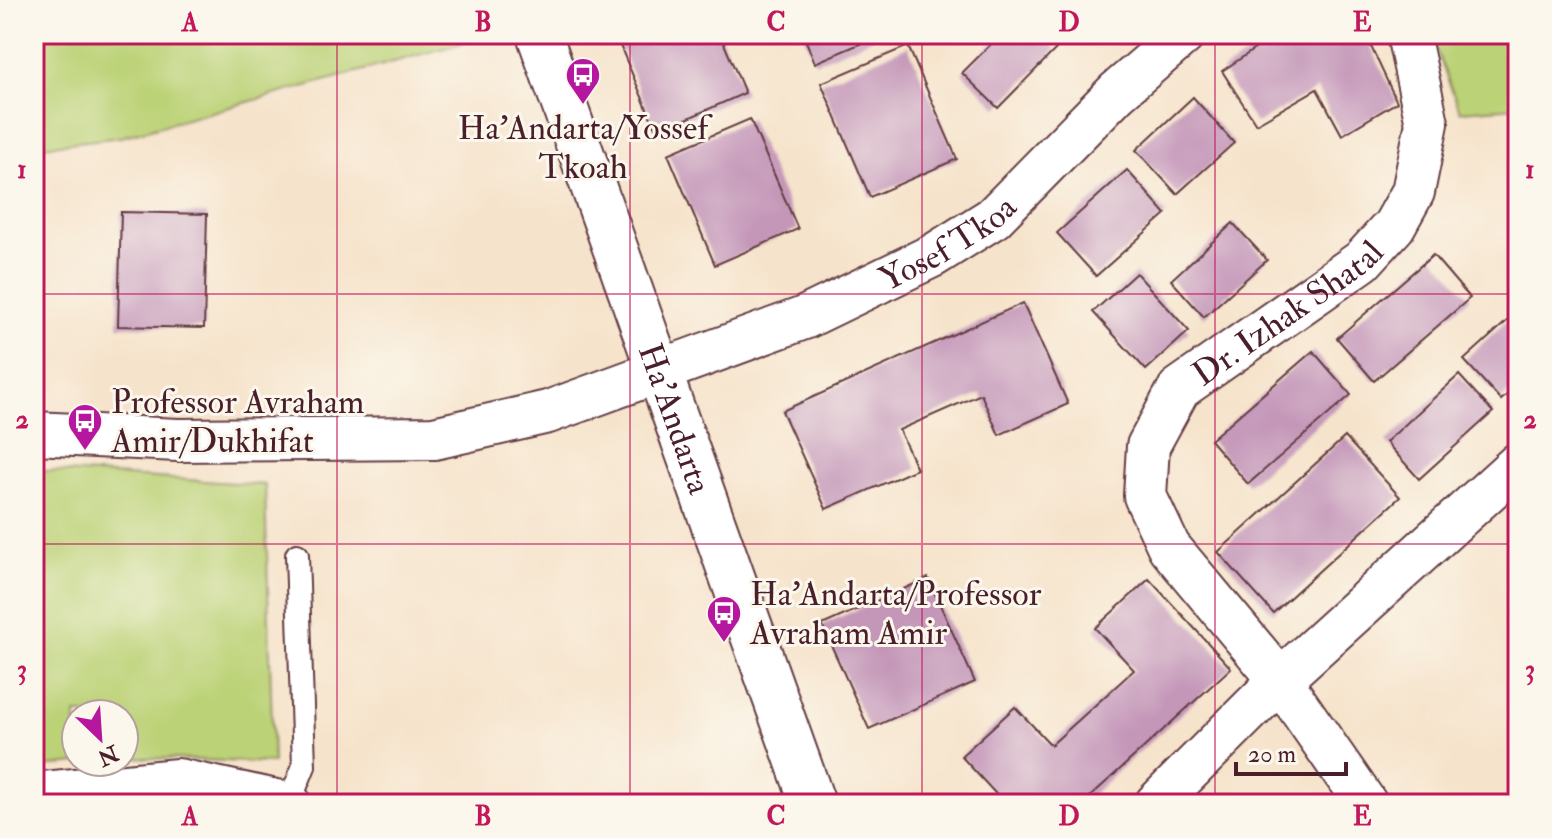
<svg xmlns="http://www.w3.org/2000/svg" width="1552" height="838" viewBox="0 0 1552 838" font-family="'IM FELL Double Pica',serif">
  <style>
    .green { fill: #bbd276; stroke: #827850; stroke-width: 2 }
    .building { fill: #c497b9 }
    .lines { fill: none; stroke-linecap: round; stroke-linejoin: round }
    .service-casing { stroke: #643c43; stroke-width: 26 }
    .minor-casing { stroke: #643c43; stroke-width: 46 }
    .tertiary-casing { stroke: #643c43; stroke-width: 48 }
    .service { stroke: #fff; stroke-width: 22 }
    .minor { stroke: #fff; stroke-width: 42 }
    .tertiary { stroke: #fff; stroke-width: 44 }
    .grid { fill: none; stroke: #c2185b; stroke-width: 2; stroke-opacity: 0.55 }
    .labels { text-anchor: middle; stroke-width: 6; stroke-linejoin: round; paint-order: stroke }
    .poi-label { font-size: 34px; fill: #4a1f2b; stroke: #fbf7ec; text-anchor: start }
    .street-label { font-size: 34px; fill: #4a1f2b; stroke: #fbf7ec }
    .neatline { fill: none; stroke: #c2185b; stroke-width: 3 }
    .grid-label { font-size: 26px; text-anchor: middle; font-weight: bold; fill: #c2185b }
  </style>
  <rect width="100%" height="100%" fill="#fbf7ec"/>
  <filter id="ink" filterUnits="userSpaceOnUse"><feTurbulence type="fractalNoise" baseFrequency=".0125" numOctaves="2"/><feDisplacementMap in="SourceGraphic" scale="16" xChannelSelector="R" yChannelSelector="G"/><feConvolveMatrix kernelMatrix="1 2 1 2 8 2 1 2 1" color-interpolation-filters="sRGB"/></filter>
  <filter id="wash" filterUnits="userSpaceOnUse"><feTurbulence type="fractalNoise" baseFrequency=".006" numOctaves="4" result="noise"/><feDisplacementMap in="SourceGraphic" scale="32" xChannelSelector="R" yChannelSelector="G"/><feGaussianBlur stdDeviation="1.8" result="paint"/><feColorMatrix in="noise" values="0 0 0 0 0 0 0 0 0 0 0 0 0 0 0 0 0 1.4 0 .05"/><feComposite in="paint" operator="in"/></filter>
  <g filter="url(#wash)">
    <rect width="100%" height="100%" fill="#f6e3cb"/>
    <path class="green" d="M 34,34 L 495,34 L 121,137 L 34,147 Z
      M 1430,34 L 1518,34 L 1518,107 L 1460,111 Z
      M 34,470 L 265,485 L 273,763 L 124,757 L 124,714 L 76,714 L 76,762 L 85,762 L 34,768 Z"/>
    <g id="blocks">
      <path class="building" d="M 615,34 L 720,34 L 745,93 L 657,132 Z
        M 803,34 L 883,34 L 815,63 Z
        M 1001,34 L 1041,34 L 1056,49 L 998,108 L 962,73 Z
        M 1277,34 L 1354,34 L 1368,40 L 1397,102 L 1342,135 L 1317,89 L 1256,124 L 1222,71 Z
        M 908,46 L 957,159 L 870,197 L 821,83 Z
        M 1193,97 L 1234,143 L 1177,194 L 1136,150 Z
        M 750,119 L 798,229 L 715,265 L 668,154 Z
        M 1127,170 L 1166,214 L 1096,276 L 1057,233 Z
        M 121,212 L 207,214 L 204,328 L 118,326 Z
        M 1233,223 L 1267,260 L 1204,317 L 1171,280 Z
        M 1433,255 L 1470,298 L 1374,381 L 1337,338 Z
        M 1136,273 L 1189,331 L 1146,370 L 1093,312 Z
        M 1023,303 L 1068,404 L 999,435 L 981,394 L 899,430 L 917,469 L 826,509 L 782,411 Z
        M 1518,311 L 1518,385 L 1501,400 L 1464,360 Z
        M 1313,351 L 1351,395 L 1248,484 L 1210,440 Z
        M 1459,375 L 1493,412 L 1419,479 L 1386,442 Z
        M 1345,437 L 1400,497 L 1273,613 L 1218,552 Z
        M 928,578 L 975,682 L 869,729 L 822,625 Z
        M 1149,579 L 1231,668 L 1082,804 L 1005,804 L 961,756 L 1015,707 L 1051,745 L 1134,670 L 1095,628 Z"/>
    </g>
  </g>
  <g filter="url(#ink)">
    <use href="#blocks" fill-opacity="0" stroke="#643c43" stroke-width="2"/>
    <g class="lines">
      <g class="service-casing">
        <path id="service" d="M 289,803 L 304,766 L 297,555"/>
      </g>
      <g class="minor-casing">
        <g id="minor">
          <path id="s1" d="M 34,433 L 178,440 L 434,438 L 548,412 L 804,318 L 934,255 L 993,218 L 1117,92 L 1184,34"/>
          <path d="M 34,794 L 178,780 L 290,804"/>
          <path d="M 1156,804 L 1280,680 L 1518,464"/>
          <path id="s2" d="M 1366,804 L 1280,680 L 1169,547 L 1145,496 L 1148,446 L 1179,389 L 1362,261 L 1394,226 L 1413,192 L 1427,123 L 1408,34"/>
        </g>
      </g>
      <g class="tertiary-casing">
        <g id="tertiary">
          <path id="s3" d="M 539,34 L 813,804"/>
        </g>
      </g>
      <use href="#service" class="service"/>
      <use href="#minor" class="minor"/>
      <use href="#tertiary" class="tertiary"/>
    </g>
  </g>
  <path class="grid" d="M 337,34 L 337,804M 630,34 L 630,804M 922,34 L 922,804M 1215,34 L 1215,804M 34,294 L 1518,294M 34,544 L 1518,544"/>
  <defs>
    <g id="bus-pin" transform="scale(1.8)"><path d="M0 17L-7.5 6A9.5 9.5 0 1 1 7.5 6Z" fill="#b5179e" stroke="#fbf7ec"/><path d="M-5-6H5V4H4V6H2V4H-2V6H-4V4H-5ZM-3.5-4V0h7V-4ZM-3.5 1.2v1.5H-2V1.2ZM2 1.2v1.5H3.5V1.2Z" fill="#fff"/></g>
  </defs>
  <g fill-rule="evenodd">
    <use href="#bus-pin" x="583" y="75"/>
    <use href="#bus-pin" x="85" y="421"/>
    <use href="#bus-pin" x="724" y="613"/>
  </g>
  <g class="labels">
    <g class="poi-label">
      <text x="583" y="139" text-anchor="middle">Ha'Andarta/Yossef<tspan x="583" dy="39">Tkoah</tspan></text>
      <text x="111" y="413">Professor Avraham<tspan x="111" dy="39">Amir/Dukhifat</tspan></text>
      <text x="750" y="605">Ha'Andarta/Professor<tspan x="750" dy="39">Avraham Amir</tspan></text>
    </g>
    <g class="street-label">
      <text dy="12" stroke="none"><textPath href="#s1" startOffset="952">Yosef Tkoa</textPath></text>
      <text dy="12" stroke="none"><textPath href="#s2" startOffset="628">Dr. Izhak Shatal</textPath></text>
      <text dy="12" stroke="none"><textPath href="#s3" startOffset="408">Ha'Andarta</textPath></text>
    </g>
  </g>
  <rect width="1552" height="838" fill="none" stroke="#fbf7ec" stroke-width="88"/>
  <g transform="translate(100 738) rotate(155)"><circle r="38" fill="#fbf7ec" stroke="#b4a19f" stroke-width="2"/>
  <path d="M0-6L14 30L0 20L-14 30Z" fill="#b5179e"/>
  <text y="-12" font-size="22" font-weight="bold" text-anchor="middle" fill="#4a1f2b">N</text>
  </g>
  <path d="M1236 762v12h110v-12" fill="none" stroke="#4a1f2b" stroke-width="4"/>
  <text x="1248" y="762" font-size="24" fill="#4a1f2b" stroke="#fbf7ec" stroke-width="6" paint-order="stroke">20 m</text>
  <rect x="44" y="44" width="1464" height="750" class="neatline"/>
  <g class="grid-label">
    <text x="190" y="31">A</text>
    <text x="483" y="31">B</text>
    <text x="776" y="31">C</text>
    <text x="1069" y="31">D</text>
    <text x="1362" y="31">E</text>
    <text x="22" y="178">1</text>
    <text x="1530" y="178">1</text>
    <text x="22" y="428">2</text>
    <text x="1530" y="428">2</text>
    <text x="22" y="678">3</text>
    <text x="1530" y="678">3</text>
    <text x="190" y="825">A</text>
    <text x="483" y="825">B</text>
    <text x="776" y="825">C</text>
    <text x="1069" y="825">D</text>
    <text x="1362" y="825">E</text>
  </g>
</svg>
